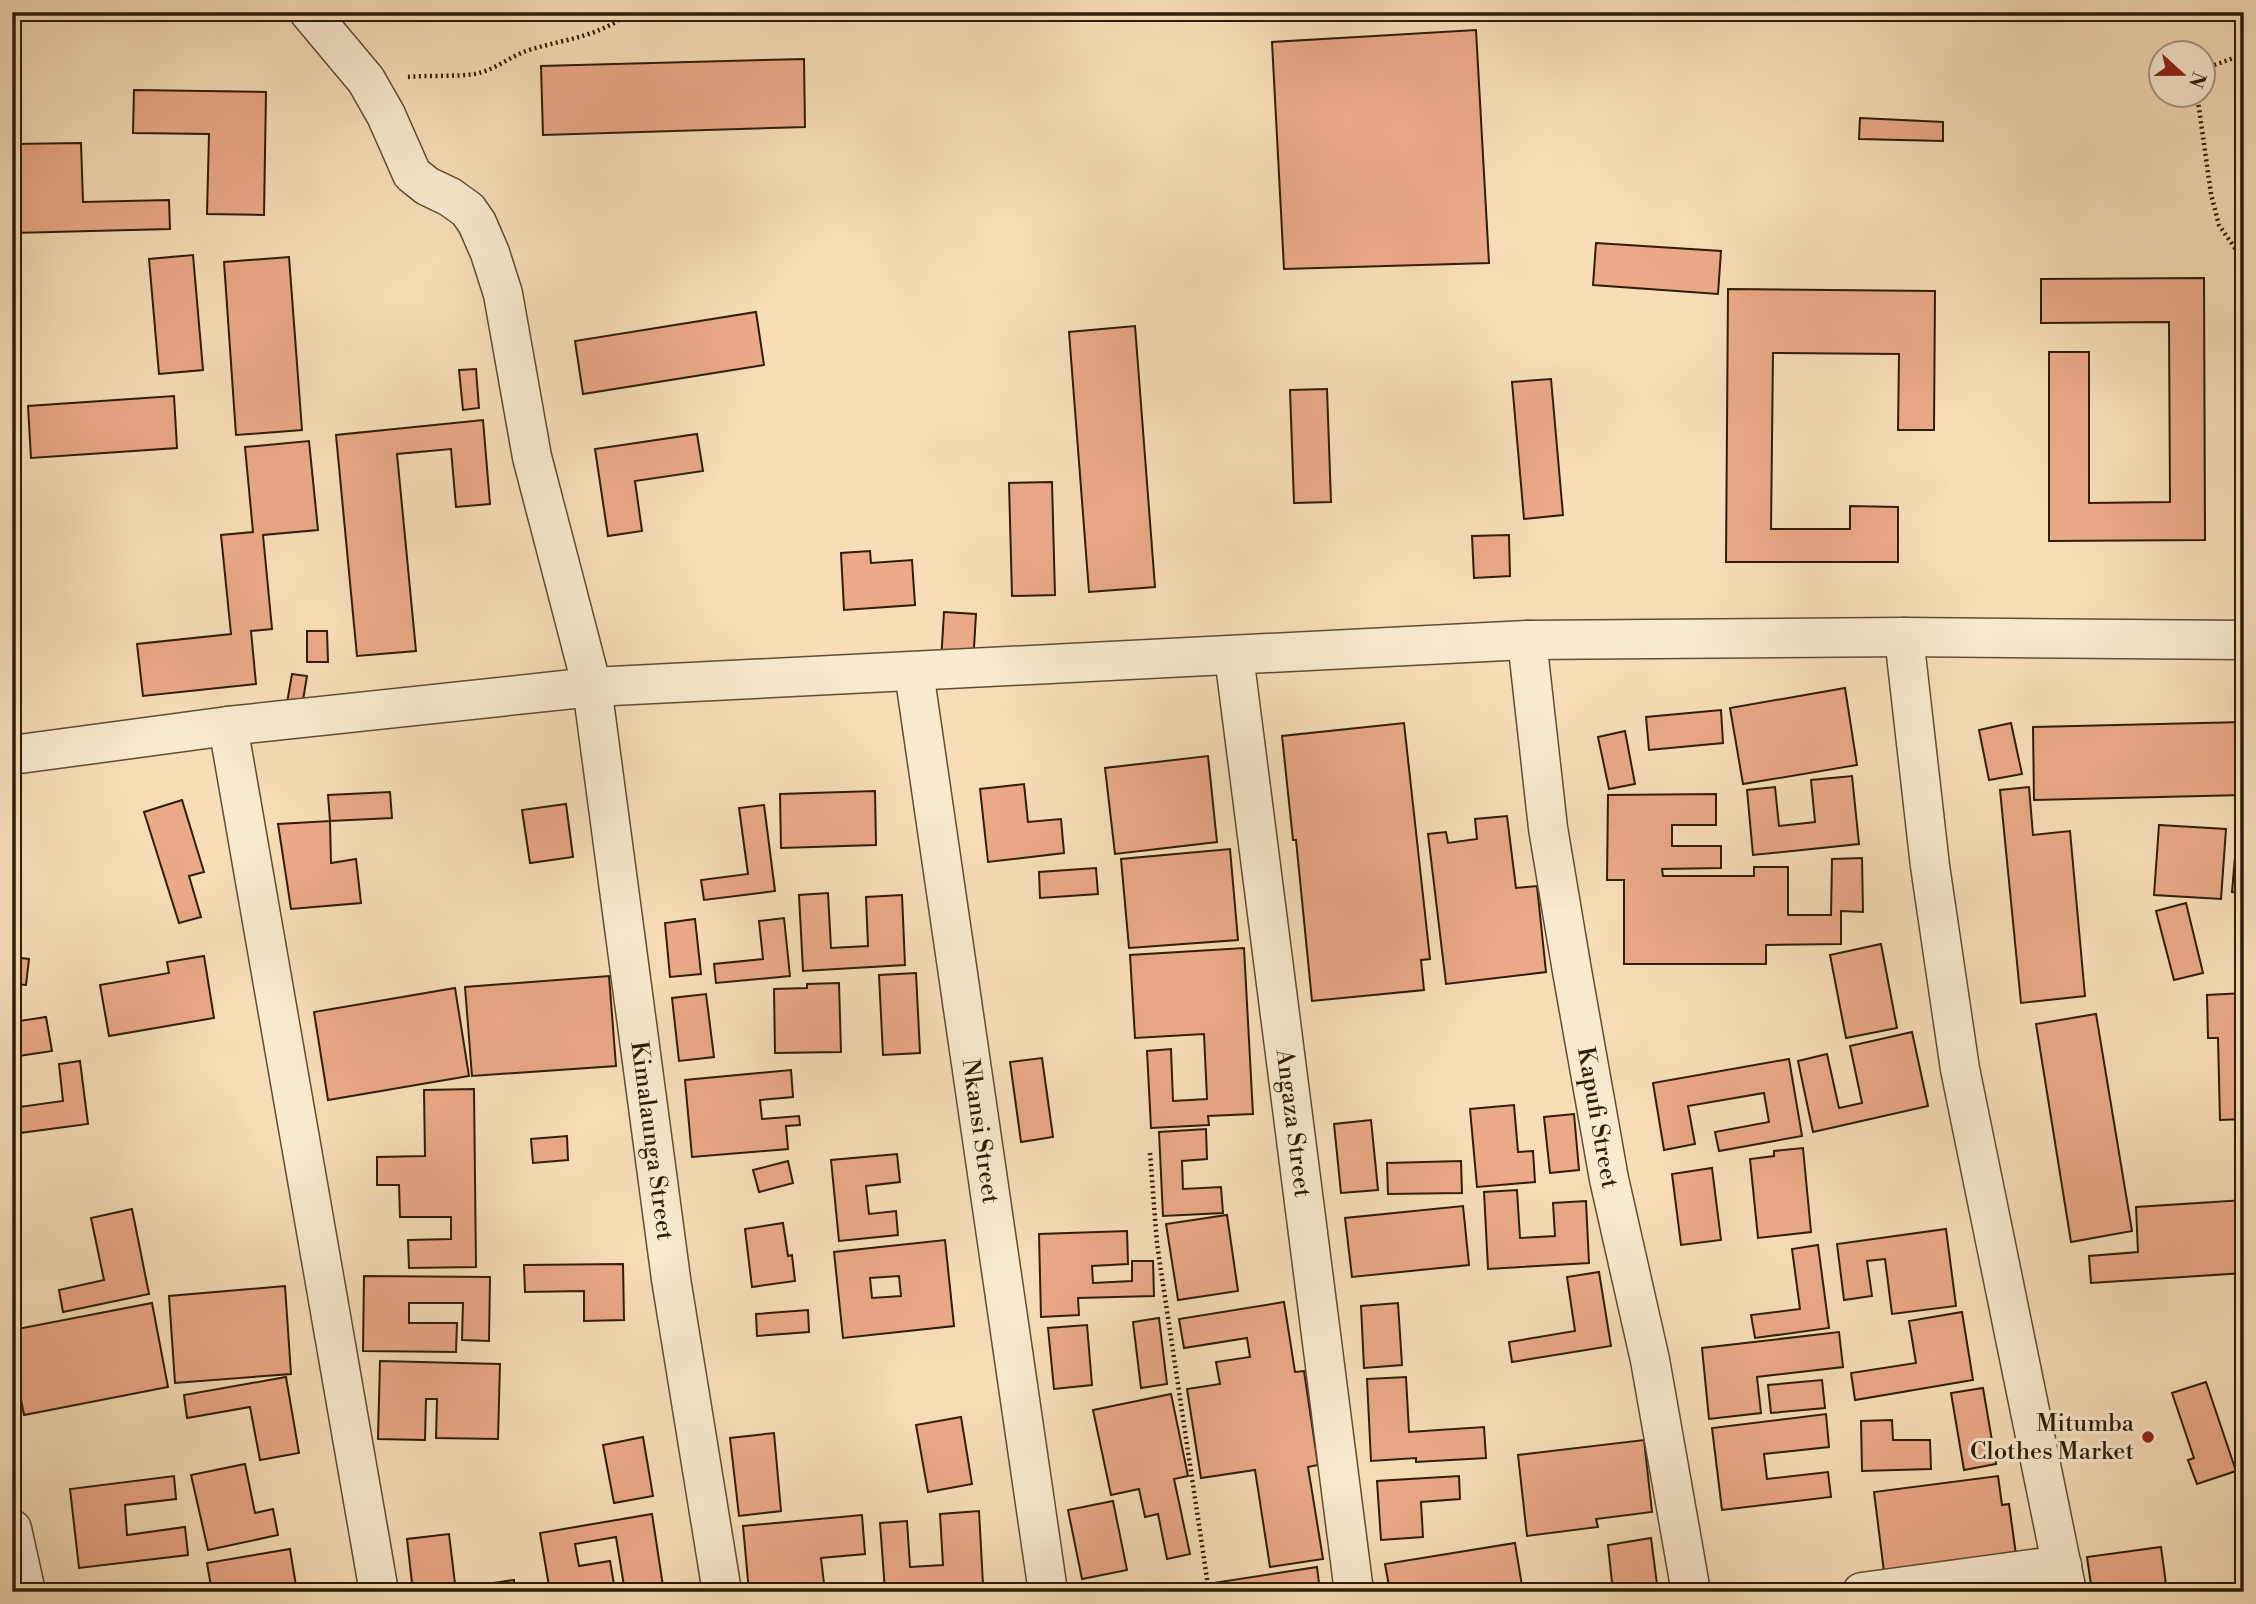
<svg xmlns="http://www.w3.org/2000/svg" width="2256" height="1604" viewBox="0 0 2256 1604" font-family="'Libre Bodoni',serif">
  <style>
    .building { fill: #eba988; stroke: #2f1d05; stroke-width: 2; fill-rule: evenodd }
    .lines { fill: none; stroke-linecap: round; stroke-linejoin: round }
    .minor-casing { stroke: #614d32; stroke-width: 41 }
    .path { stroke: #2f1d05; stroke-width: 4.5; stroke-dasharray: 2 3.5; stroke-linecap: butt }
    .minor { stroke: #faead0; stroke-width: 38 }
    .poi-dot { fill: #8f2418; stroke: #faead0; stroke-width: 2.5 }
    .labels { text-anchor: middle; stroke-width: 6; stroke-linejoin: round; paint-order: stroke }
    .street-label { font-size: 24px; fill: #2f1d05; stroke: #faead0 }
    .poi-label { font-size: 24px; fill: #2f1d05; stroke: #faead0; text-anchor: end }
  </style>
  <rect width="100%" height="100%" fill="#f7deb7"/>
  <filter id="stains"><feTurbulence type="fractalNoise" baseFrequency=".00286" numOctaves="4"/><feColorMatrix values="0 0 0 0 .2 0 0 0 0 .09 0 0 0 0 .02 0 0 0 .5 -.17"/></filter>
  <radialGradient id="worn" r=".72"><stop offset=".6" stop-color="#630" stop-opacity="0"/><stop offset="1" stop-color="#630" stop-opacity=".3"/></radialGradient>
  <path class="building" d="M 1476,30 L 1489,263 L 1284,269 L 1272,42 Z
    M 804,59 L 805,127 L 543,135 L 541,66 Z
    M 134,90 L 266,92 L 264,215 L 207,214 L 209,134 L 133,133 Z
    M 1860,118 L 1943,122 L 1943,141 L 1859,139 Z
    M 81,143 L 83,202 L 169,200 L 170,229 L 13,233 L 12,144 Z
    M 1596,243 L 1721,251 L 1718,294 L 1593,285 Z
    M 193,255 L 203,370 L 159,374 L 149,259 Z
    M 289,257 L 302,430 L 236,435 L 224,262 Z
    M 2204,278 L 2205,540 L 2049,541 L 2049,352 L 2089,352 L 2089,503 L 2170,502 L 2169,322 L 2041,323 L 2041,279 Z
    M 1728,289 L 1935,291 L 1934,430 L 1898,430 L 1899,354 L 1773,353 L 1771,529 L 1850,529 L 1850,506 L 1898,507 L 1898,562 L 1726,562 Z
    M 756,312 L 764,365 L 583,394 L 575,341 Z
    M 1135,326 L 1155,587 L 1089,592 L 1069,332 Z
    M 476,369 L 479,408 L 463,410 L 459,370 Z
    M 1551,379 L 1563,515 L 1524,519 L 1512,382 Z
    M 1327,389 L 1331,502 L 1294,503 L 1290,390 Z
    M 174,396 L 177,448 L 31,458 L 28,406 Z
    M 483,420 L 490,504 L 456,507 L 451,449 L 397,454 L 416,651 L 357,656 L 336,435 Z
    M 697,434 L 703,471 L 635,481 L 642,531 L 608,536 L 595,449 Z
    M 309,441 L 318,530 L 263,535 L 272,629 L 251,631 L 256,684 L 143,696 L 137,644 L 231,634 L 221,535 L 253,532 L 245,447 Z
    M 1052,482 L 1055,595 L 1012,596 L 1009,483 Z
    M 1509,535 L 1510,576 L 1474,578 L 1472,536 Z
    M 870,551 L 871,563 L 912,560 L 915,605 L 844,610 L 841,553 Z
    M 944,612 L 976,614 L 973,664 L 941,662 Z
    M 307,631 L 327,631 L 328,662 L 307,662 Z
    M 292,674 L 307,676 L 302,706 L 287,703 Z
    M 1845,688 L 1857,765 L 1743,784 L 1730,708 Z
    M 1721,710 L 1723,743 L 1649,750 L 1646,717 Z
    M 2244,722 L 2244,795 L 2034,800 L 2033,727 Z
    M 1404,723 L 1430,959 L 1421,960 L 1424,990 L 1312,1001 L 1296,840 L 1293,840 L 1282,736 Z
    M 2011,723 L 2022,774 L 1989,780 L 1979,730 Z
    M 1625,731 L 1635,784 L 1609,789 L 1598,737 Z
    M 1208,756 L 1217,842 L 1115,854 L 1105,768 Z
    M 1852,776 L 1859,844 L 1753,855 L 1747,790 L 1775,787 L 1779,826 L 1815,822 L 1811,780 Z
    M 1024,784 L 1028,822 L 1061,819 L 1064,853 L 988,862 L 980,789 Z
    M 2029,787 L 2033,835 L 2070,831 L 2085,996 L 2021,1003 L 2000,790 Z
    M 875,791 L 876,845 L 781,848 L 780,794 Z
    M 390,792 L 392,818 L 330,821 L 328,795 Z
    M 1716,794 L 1716,825 L 1672,825 L 1672,846 L 1721,846 L 1721,868 L 1662,869 L 1663,876 L 1754,876 L 1754,867 L 1788,867 L 1788,915 L 1831,915 L 1832,859 L 1862,858 L 1863,912 L 1841,911 L 1841,944 L 1766,945 L 1766,964 L 1624,964 L 1624,880 L 1607,880 L 1608,795 Z
    M 182,800 L 204,872 L 189,876 L 201,917 L 179,923 L 144,812 Z
    M 566,804 L 573,857 L 530,863 L 522,810 Z
    M 764,805 L 775,891 L 704,900 L 701,880 L 748,874 L 739,808 Z
    M 1507,816 L 1516,888 L 1537,886 L 1546,972 L 1446,984 L 1428,834 L 1446,832 L 1448,843 L 1477,839 L 1475,819 Z
    M 330,821 L 331,863 L 356,859 L 361,903 L 291,909 L 278,824 Z
    M 2238,822 L 2244,822 L 2244,893 L 2232,892 Z
    M 2159,825 L 2226,829 L 2221,899 L 2154,895 Z
    M 1230,849 L 1238,940 L 1129,948 L 1121,859 Z
    M 1096,868 L 1098,894 L 1040,898 L 1039,872 Z
    M 828,893 L 831,948 L 868,946 L 866,897 L 902,895 L 905,965 L 803,971 L 799,895 Z
    M 2186,903 L 2203,973 L 2174,980 L 2156,911 Z
    M 784,918 L 790,976 L 716,983 L 714,964 L 763,959 L 759,921 Z
    M 695,919 L 701,974 L 670,977 L 665,923 Z
    M 1881,944 L 1897,1028 L 1846,1038 L 1830,955 Z
    M 1244,948 L 1253,1114 L 1208,1116 L 1209,1125 L 1151,1128 L 1147,1051 L 1171,1049 L 1173,1101 L 1207,1099 L 1204,1034 L 1135,1038 L 1130,955 Z
    M 204,956 L 214,1018 L 109,1036 L 100,985 L 169,973 L 167,962 Z
    M 12,957 L 29,959 L 26,985 L 12,984 Z
    M 916,973 L 920,1053 L 883,1055 L 879,975 Z
    M 609,976 L 616,1066 L 472,1076 L 465,987 Z
    M 839,983 L 841,1052 L 775,1053 L 774,989 L 807,988 L 807,984 Z
    M 455,988 L 469,1076 L 328,1100 L 314,1012 Z
    M 2244,993 L 2244,1119 L 2220,1120 L 2218,1038 L 2208,1038 L 2207,995 Z
    M 706,994 L 714,1057 L 679,1061 L 672,998 Z
    M 2096,1014 L 2132,1231 L 2071,1242 L 2036,1024 Z
    M 46,1017 L 52,1051 L 12,1057 L 12,1022 Z
    M 1912,1032 L 1928,1106 L 1813,1132 L 1798,1061 L 1827,1054 L 1839,1108 L 1862,1103 L 1850,1046 Z
    M 1042,1058 L 1053,1137 L 1021,1142 L 1010,1062 Z
    M 1789,1059 L 1802,1136 L 1719,1151 L 1715,1132 L 1769,1122 L 1764,1093 L 1688,1106 L 1695,1144 L 1664,1150 L 1653,1083 Z
    M 80,1061 L 88,1124 L 12,1134 L 12,1108 L 63,1101 L 59,1064 Z
    M 791,1070 L 793,1097 L 760,1100 L 762,1119 L 799,1116 L 800,1125 L 786,1126 L 788,1149 L 692,1157 L 685,1080 Z
    M 474,1089 L 476,1267 L 409,1268 L 408,1240 L 451,1239 L 451,1217 L 400,1217 L 399,1185 L 377,1185 L 377,1157 L 425,1156 L 424,1090 Z
    M 1514,1105 L 1518,1152 L 1533,1151 L 1535,1182 L 1477,1187 L 1470,1109 Z
    M 1574,1114 L 1579,1170 L 1550,1173 L 1544,1117 Z
    M 1371,1120 L 1378,1190 L 1341,1193 L 1334,1124 Z
    M 1206,1129 L 1207,1159 L 1182,1161 L 1183,1189 L 1221,1187 L 1223,1213 L 1163,1216 L 1159,1132 Z
    M 567,1136 L 568,1160 L 533,1163 L 531,1139 Z
    M 1803,1148 L 1811,1232 L 1758,1238 L 1750,1159 L 1774,1156 L 1774,1151 Z
    M 897,1154 L 900,1182 L 866,1186 L 869,1214 L 896,1211 L 898,1235 L 839,1241 L 831,1160 Z
    M 788,1161 L 793,1183 L 759,1192 L 753,1170 Z
    M 1461,1161 L 1462,1193 L 1388,1194 L 1387,1163 Z
    M 1712,1168 L 1721,1240 L 1681,1245 L 1672,1174 Z
    M 1517,1190 L 1520,1238 L 1555,1236 L 1553,1203 L 1586,1201 L 1589,1263 L 1488,1269 L 1484,1192 Z
    M 2244,1200 L 2244,1273 L 2091,1283 L 2089,1256 L 2138,1252 L 2136,1207 Z
    M 1463,1206 L 1469,1265 L 1352,1277 L 1345,1218 Z
    M 132,1209 L 149,1294 L 63,1312 L 59,1290 L 104,1280 L 91,1218 Z
    M 1227,1215 L 1238,1291 L 1178,1300 L 1166,1224 Z
    M 783,1223 L 788,1256 L 792,1255 L 795,1281 L 752,1287 L 745,1229 Z
    M 1946,1229 L 1956,1306 L 1892,1314 L 1885,1259 L 1867,1261 L 1872,1296 L 1844,1300 L 1837,1244 Z
    M 1127,1231 L 1128,1264 L 1092,1266 L 1093,1283 L 1132,1281 L 1132,1261 L 1153,1261 L 1154,1296 L 1078,1298 L 1079,1315 L 1041,1317 L 1039,1234 Z
    M 945,1240 L 954,1326 L 843,1338 L 834,1252 ZM 899,1276 L 901,1296 L 872,1298 L 870,1278 Z
    M 1818,1245 L 1829,1328 L 1755,1338 L 1751,1315 L 1800,1309 L 1792,1249 Z
    M 623,1264 L 624,1320 L 584,1321 L 584,1291 L 525,1292 L 524,1265 Z
    M 1599,1272 L 1611,1346 L 1512,1362 L 1509,1342 L 1575,1331 L 1567,1277 Z
    M 364,1276 L 490,1277 L 489,1341 L 462,1340 L 463,1303 L 409,1303 L 409,1323 L 457,1323 L 456,1352 L 363,1351 Z
    M 285,1286 L 291,1374 L 175,1383 L 169,1296 Z
    M 1284,1302 L 1295,1372 L 1304,1371 L 1318,1465 L 1308,1467 L 1323,1559 L 1270,1567 L 1255,1470 L 1201,1478 L 1187,1389 L 1220,1384 L 1216,1362 L 1250,1357 L 1247,1338 L 1184,1348 L 1179,1319 Z
    M 152,1303 L 168,1387 L 24,1415 L 12,1353 L 12,1330 Z
    M 1398,1303 L 1402,1365 L 1364,1368 L 1361,1306 Z
    M 808,1310 L 809,1332 L 757,1336 L 756,1314 Z
    M 1962,1312 L 1973,1380 L 1855,1400 L 1851,1373 L 1916,1363 L 1909,1321 Z
    M 1159,1318 L 1167,1384 L 1141,1388 L 1133,1322 Z
    M 1087,1325 L 1092,1385 L 1054,1389 L 1048,1328 Z
    M 1839,1332 L 1843,1367 L 1757,1377 L 1761,1413 L 1709,1419 L 1702,1348 Z
    M 380,1361 L 500,1364 L 498,1439 L 436,1438 L 437,1399 L 426,1399 L 425,1440 L 378,1439 Z
    M 286,1377 L 299,1453 L 260,1460 L 250,1407 L 187,1418 L 184,1395 Z
    M 1406,1377 L 1409,1432 L 1484,1427 L 1486,1458 L 1416,1462 L 1416,1458 L 1371,1461 L 1367,1379 Z
    M 1822,1380 L 1825,1408 L 1771,1413 L 1768,1385 Z
    M 2206,1382 L 2236,1471 L 2197,1484 L 2188,1460 L 2194,1458 L 2172,1393 Z
    M 1983,1388 L 1996,1464 L 1964,1470 L 1951,1393 Z
    M 1171,1394 L 1188,1476 L 1174,1479 L 1190,1554 L 1167,1559 L 1158,1514 L 1145,1517 L 1139,1489 L 1111,1495 L 1093,1410 Z
    M 1826,1414 L 1829,1447 L 1764,1454 L 1767,1479 L 1828,1472 L 1831,1497 L 1722,1510 L 1712,1428 Z
    M 961,1417 L 972,1484 L 928,1492 L 916,1425 Z
    M 1892,1420 L 1893,1440 L 1930,1440 L 1931,1469 L 1862,1471 L 1861,1421 Z
    M 774,1433 L 781,1511 L 739,1516 L 730,1438 Z
    M 643,1437 L 653,1496 L 614,1503 L 603,1445 Z
    M 1644,1440 L 1652,1512 L 1596,1519 L 1598,1527 L 1527,1536 L 1518,1455 Z
    M 245,1464 L 255,1513 L 273,1509 L 278,1535 L 208,1550 L 191,1475 Z
    M 174,1476 L 176,1499 L 125,1505 L 127,1535 L 185,1527 L 188,1555 L 79,1568 L 70,1489 Z
    M 1459,1476 L 1460,1499 L 1421,1502 L 1423,1537 L 1381,1540 L 1377,1481 Z
    M 1998,1476 L 2002,1505 L 2009,1504 L 2017,1562 L 1885,1580 L 1874,1492 Z
    M 1113,1501 L 1127,1570 L 1082,1579 L 1068,1510 Z
    M 979,1511 L 983,1584 L 885,1591 L 880,1523 L 907,1521 L 910,1567 L 943,1565 L 940,1514 Z
    M 652,1514 L 663,1586 L 625,1592 L 616,1537 L 575,1544 L 579,1566 L 610,1561 L 615,1590 L 550,1592 L 540,1533 Z
    M 862,1515 L 865,1554 L 821,1558 L 825,1592 L 749,1592 L 743,1526 Z
    M 449,1534 L 456,1592 L 413,1592 L 407,1539 Z
    M 1651,1538 L 1658,1592 L 1613,1592 L 1608,1545 Z
    M 1515,1543 L 1523,1592 L 1390,1592 L 1385,1564 Z
    M 2161,1547 L 2167,1592 L 2092,1592 L 2087,1557 Z
    M 290,1549 L 297,1592 L 212,1592 L 207,1563 Z
    M 1317,1567 L 1320,1592 L 1214,1592 L 1213,1583 Z
    M 514,1580 L 515,1592 L 473,1592 L 472,1586 Z
    M 1199,1585 L 1200,1592 L 1150,1592 Z"/>
  <g class="lines">
    <g class="minor-casing">
      <g id="minor">
        <path id="s1" d="M 309,12 L 366,80 L 386,115 L 412,174 L 427,186 L 450,197 L 468,210 L 477,223 L 490,253 L 503,294 L 532,457 L 592,687 L 671,1279 L 722,1592"/>
        <path d="M 1904,637 L 1930,866 L 1960,1069 L 2067,1592"/>
        <path id="s2" d="M 1527,640 L 1548,828 L 1572,971 L 1609,1179 L 1650,1360 L 1691,1592"/>
        <path id="s3" d="M 1234,656 L 1354,1592"/>
        <path id="s4" d="M 914,672 L 1048,1592"/>
        <path d="M 228,726 L 379,1592"/>
        <path d="M 12,755 L 228,726 L 592,687 L 1527,640 L 1904,637 L 2244,640"/>
        <path d="M 12,1529 L 26,1592"/>
        <path d="M 1862,1592 L 2062,1565"/>
      </g>
    </g>
    <path class="path" d="M 2204,69 L 2239,56 L 2244,52
      M 408,77 C 429,75 454,77 474,74 C 494,71 510,56 529,50 C 568,38 596,38 631,12
      M 2197,94 L 2211,194 L 2219,225 L 2239,254 L 2244,270
      M 1150,1153 L 1157,1244 L 1209,1592"/>
    <use href="#minor" class="minor"/>
  </g>
  <circle class="poi-dot" cx="2148" cy="1437" r="7"/>
  <g class="labels">
    <g class="street-label">
      <text dy="8" stroke="none"><textPath href="#s2" startOffset="483">Kapufi Street</textPath></text>
      <text dy="8" stroke="none"><textPath href="#s3" startOffset="471">Angaza Street</textPath></text>
      <text dy="8" stroke="none"><textPath href="#s4" startOffset="464">Nkansi Street</textPath></text>
      <text dy="8" stroke="none"><textPath href="#s1" startOffset="1213">Kimalaunga Street</textPath></text>
    </g>
    <g class="poi-label">
      <text x="2134" y="1431">Mitumba<tspan x="2134" dy="28">Clothes Market</tspan></text>
    </g>
  </g>
  <rect width="2256" height="1604" fill="none" stroke="#f7deb7" stroke-width="42"/>
  <rect x="14" y="14" width="2228" height="1576" fill="none" stroke="#2f1d05" stroke-width="3.5"/>
  <rect x="21" y="21" width="2214" height="1562" fill="none" stroke="#2f1d05" stroke-width="2"/>
  <g transform="translate(2182 74) rotate(111)"><circle r="33" fill="#faead0" stroke="#a9987f" stroke-width="2"/>
  <path d="M0-5L12 26L0 18L-12 26Z" fill="#8f2418"/>
  <text y="-10" font-size="19" font-weight="bold" text-anchor="middle" fill="#2f1d05">N</text>
  </g>
  <rect width="100%" height="100%" filter="url(#stains)"/>
  <rect width="100%" height="100%" fill="url(#worn)"/>
</svg>
